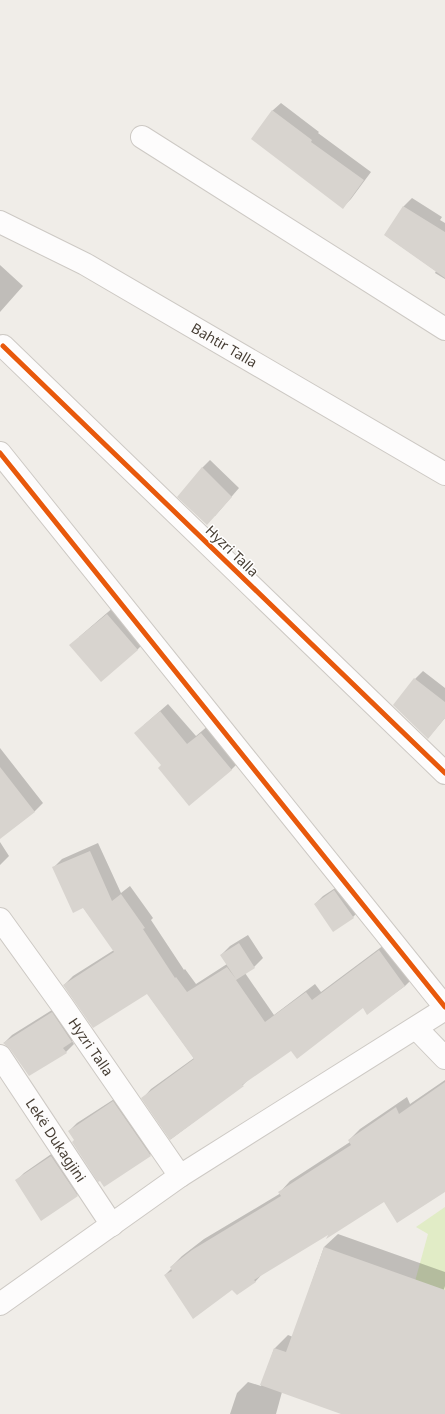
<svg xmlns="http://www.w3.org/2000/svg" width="445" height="1414" viewBox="0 0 445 1414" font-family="'Noto Sans',sans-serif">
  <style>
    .green { fill: #e1ecc6 }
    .shadow { fill: #0003 }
    .building { fill: #d8d4cf }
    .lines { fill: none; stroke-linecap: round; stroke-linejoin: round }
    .minor-casing { stroke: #cdc9c4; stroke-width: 24 }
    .tertiary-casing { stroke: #cdc9c4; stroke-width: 24 }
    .minor { stroke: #fdfcfc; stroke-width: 22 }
    .tertiary { stroke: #fdfcfc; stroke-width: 22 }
    .cycleway-casing { stroke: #fff; stroke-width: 8 }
    .cycleway { stroke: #e8590c; stroke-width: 5 }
    .labels { text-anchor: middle; stroke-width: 3; stroke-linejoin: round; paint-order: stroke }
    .street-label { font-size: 14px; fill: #473e34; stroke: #fff }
  </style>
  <rect width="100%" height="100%" fill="#f0ede8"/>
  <path class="green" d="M 445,1207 L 445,1324 L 406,1314 L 428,1234 L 416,1227 Z"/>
  <path class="shadow" d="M 281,103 L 319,132 L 318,133 L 371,172 L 351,199 L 343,207 L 272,111 Z
    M 412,198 L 442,217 L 440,220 L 445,223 L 445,279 L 435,273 L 436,271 L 385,235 L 404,206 Z
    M 0,265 L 23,286 L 0,312 Z
    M 210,460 L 239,488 L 215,516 L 202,468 Z
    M 115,606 L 145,642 L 137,650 L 79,637 Z
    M 423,671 L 445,688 L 445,718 L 428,738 L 415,679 Z
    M 168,704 L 196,736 L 209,725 L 239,762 L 231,770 L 162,765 L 144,725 Z
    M 0,748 L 43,803 L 35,811 L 13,828 L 0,812 Z
    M 0,842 L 9,856 L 0,865 Z
    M 98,843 L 121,893 L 130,886 L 153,918 L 151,920 L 184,970 L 185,969 L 196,984 L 227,964 L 221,955 L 230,946 L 248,935 L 263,958 L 254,967 L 245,973 L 274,1015 L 315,984 L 321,992 L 388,942 L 414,977 L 405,986 L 367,1013 L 363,1007 L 291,1049 L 251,1077 L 243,1085 L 171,1139 L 143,1098 L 151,1089 L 194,1058 L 147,993 L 64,985 L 73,976 L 114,950 L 54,867 L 62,859 Z
    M 343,883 L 361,909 L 353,917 L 315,904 L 323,896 Z
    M 60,1005 L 80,1033 L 72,1041 L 74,1044 L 66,1052 L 11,1048 L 4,1043 L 12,1035 Z
    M 445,1080 L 445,1191 L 385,1200 L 264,1272 L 255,1282 L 233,1289 L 165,1275 L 172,1268 L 171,1267 L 182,1256 L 204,1239 L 281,1193 L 280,1192 L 290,1181 L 350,1142 L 349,1140 L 360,1129 L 407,1097 L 410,1104 Z
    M 122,1094 L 158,1147 L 150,1155 L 75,1140 L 69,1131 L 77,1123 Z
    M 60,1148 L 85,1187 L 77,1195 L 16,1181 L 24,1173 Z
    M 338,1234 L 445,1272 L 445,1286 L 400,1414 L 344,1414 L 282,1392 L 276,1414 L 230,1414 L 237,1393 L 248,1382 L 261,1386 L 274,1349 L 288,1335 L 293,1337 L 324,1247 Z"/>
  <path class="building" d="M 272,110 L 312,140 L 311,142 L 364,180 L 343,209 L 251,139 Z
    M 403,206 L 445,232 L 445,278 L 384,235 Z
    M 202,467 L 232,497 L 207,525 L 177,497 Z
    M 107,614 L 138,650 L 101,682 L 69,645 Z
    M 414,678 L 445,702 L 445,718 L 428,739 L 393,705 Z
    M 160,711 L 187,744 L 201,733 L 232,770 L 189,806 L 158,768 L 161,765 L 134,733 Z
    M 0,767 L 35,812 L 0,839 Z
    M 90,851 L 112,901 L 121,894 L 145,928 L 143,929 L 175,978 L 176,977 L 187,992 L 227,967 L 236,979 L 220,955 L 239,943 L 255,968 L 236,980 L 265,1022 L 306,992 L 312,1000 L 379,950 L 405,986 L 367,1015 L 363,1008 L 297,1059 L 291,1051 L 242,1085 L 244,1086 L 170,1140 L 141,1098 L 194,1059 L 147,994 L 93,1028 L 63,985 L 114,952 L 83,908 L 73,913 L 52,867 Z
    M 334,890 L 354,918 L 333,932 L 314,904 Z
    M 52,1012 L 72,1042 L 63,1048 L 67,1053 L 29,1076 L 10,1049 L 3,1043 Z
    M 445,1082 L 445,1192 L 397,1223 L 384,1202 L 326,1239 L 328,1235 L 254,1280 L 256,1282 L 237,1295 L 232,1290 L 193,1319 L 164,1275 L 172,1271 L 170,1267 L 192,1250 L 281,1196 L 278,1192 L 351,1145 L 348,1140 L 396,1107 L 399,1114 Z
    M 113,1101 L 151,1156 L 104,1187 L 100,1181 L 98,1182 L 72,1142 L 74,1140 L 68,1131 Z
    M 51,1156 L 78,1196 L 41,1221 L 15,1180 Z
    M 324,1247 L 445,1290 L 445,1414 L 341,1414 L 260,1385 L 274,1348 L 286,1352 Z"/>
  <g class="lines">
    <g class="minor-casing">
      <g id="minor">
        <path d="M 142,137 L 445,329"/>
        <path id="s1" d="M 0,222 L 85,264 L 445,474"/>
        <path d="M 3,346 L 445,773"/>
        <path d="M 0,453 L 445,1007"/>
        <path id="s2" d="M 0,919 L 62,1005 L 180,1176"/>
        <path d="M 416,1028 L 445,1058"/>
        <path id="s3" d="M 0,1056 L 112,1225"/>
      </g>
    </g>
    <g class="tertiary-casing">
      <path id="tertiary" d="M 0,1304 L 180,1176 L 445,1009"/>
    </g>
    <use href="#minor" class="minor"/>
    <use href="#tertiary" class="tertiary"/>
    <g class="cycleway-casing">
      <path id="cycleway" d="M 3,346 L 445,773
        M 0,453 L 445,1007"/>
    </g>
    <use href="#cycleway" class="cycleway"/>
  </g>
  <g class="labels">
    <g class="street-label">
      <text dy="5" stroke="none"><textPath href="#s1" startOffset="256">Bahtir Talla</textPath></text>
      <text transform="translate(232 551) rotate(44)" y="5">Hyzri Talla</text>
      <text dy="5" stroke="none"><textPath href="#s2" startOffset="157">Hyzri Talla</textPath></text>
      <text dy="5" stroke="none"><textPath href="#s3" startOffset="101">Lekë Dukagjini</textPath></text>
    </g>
  </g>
</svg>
